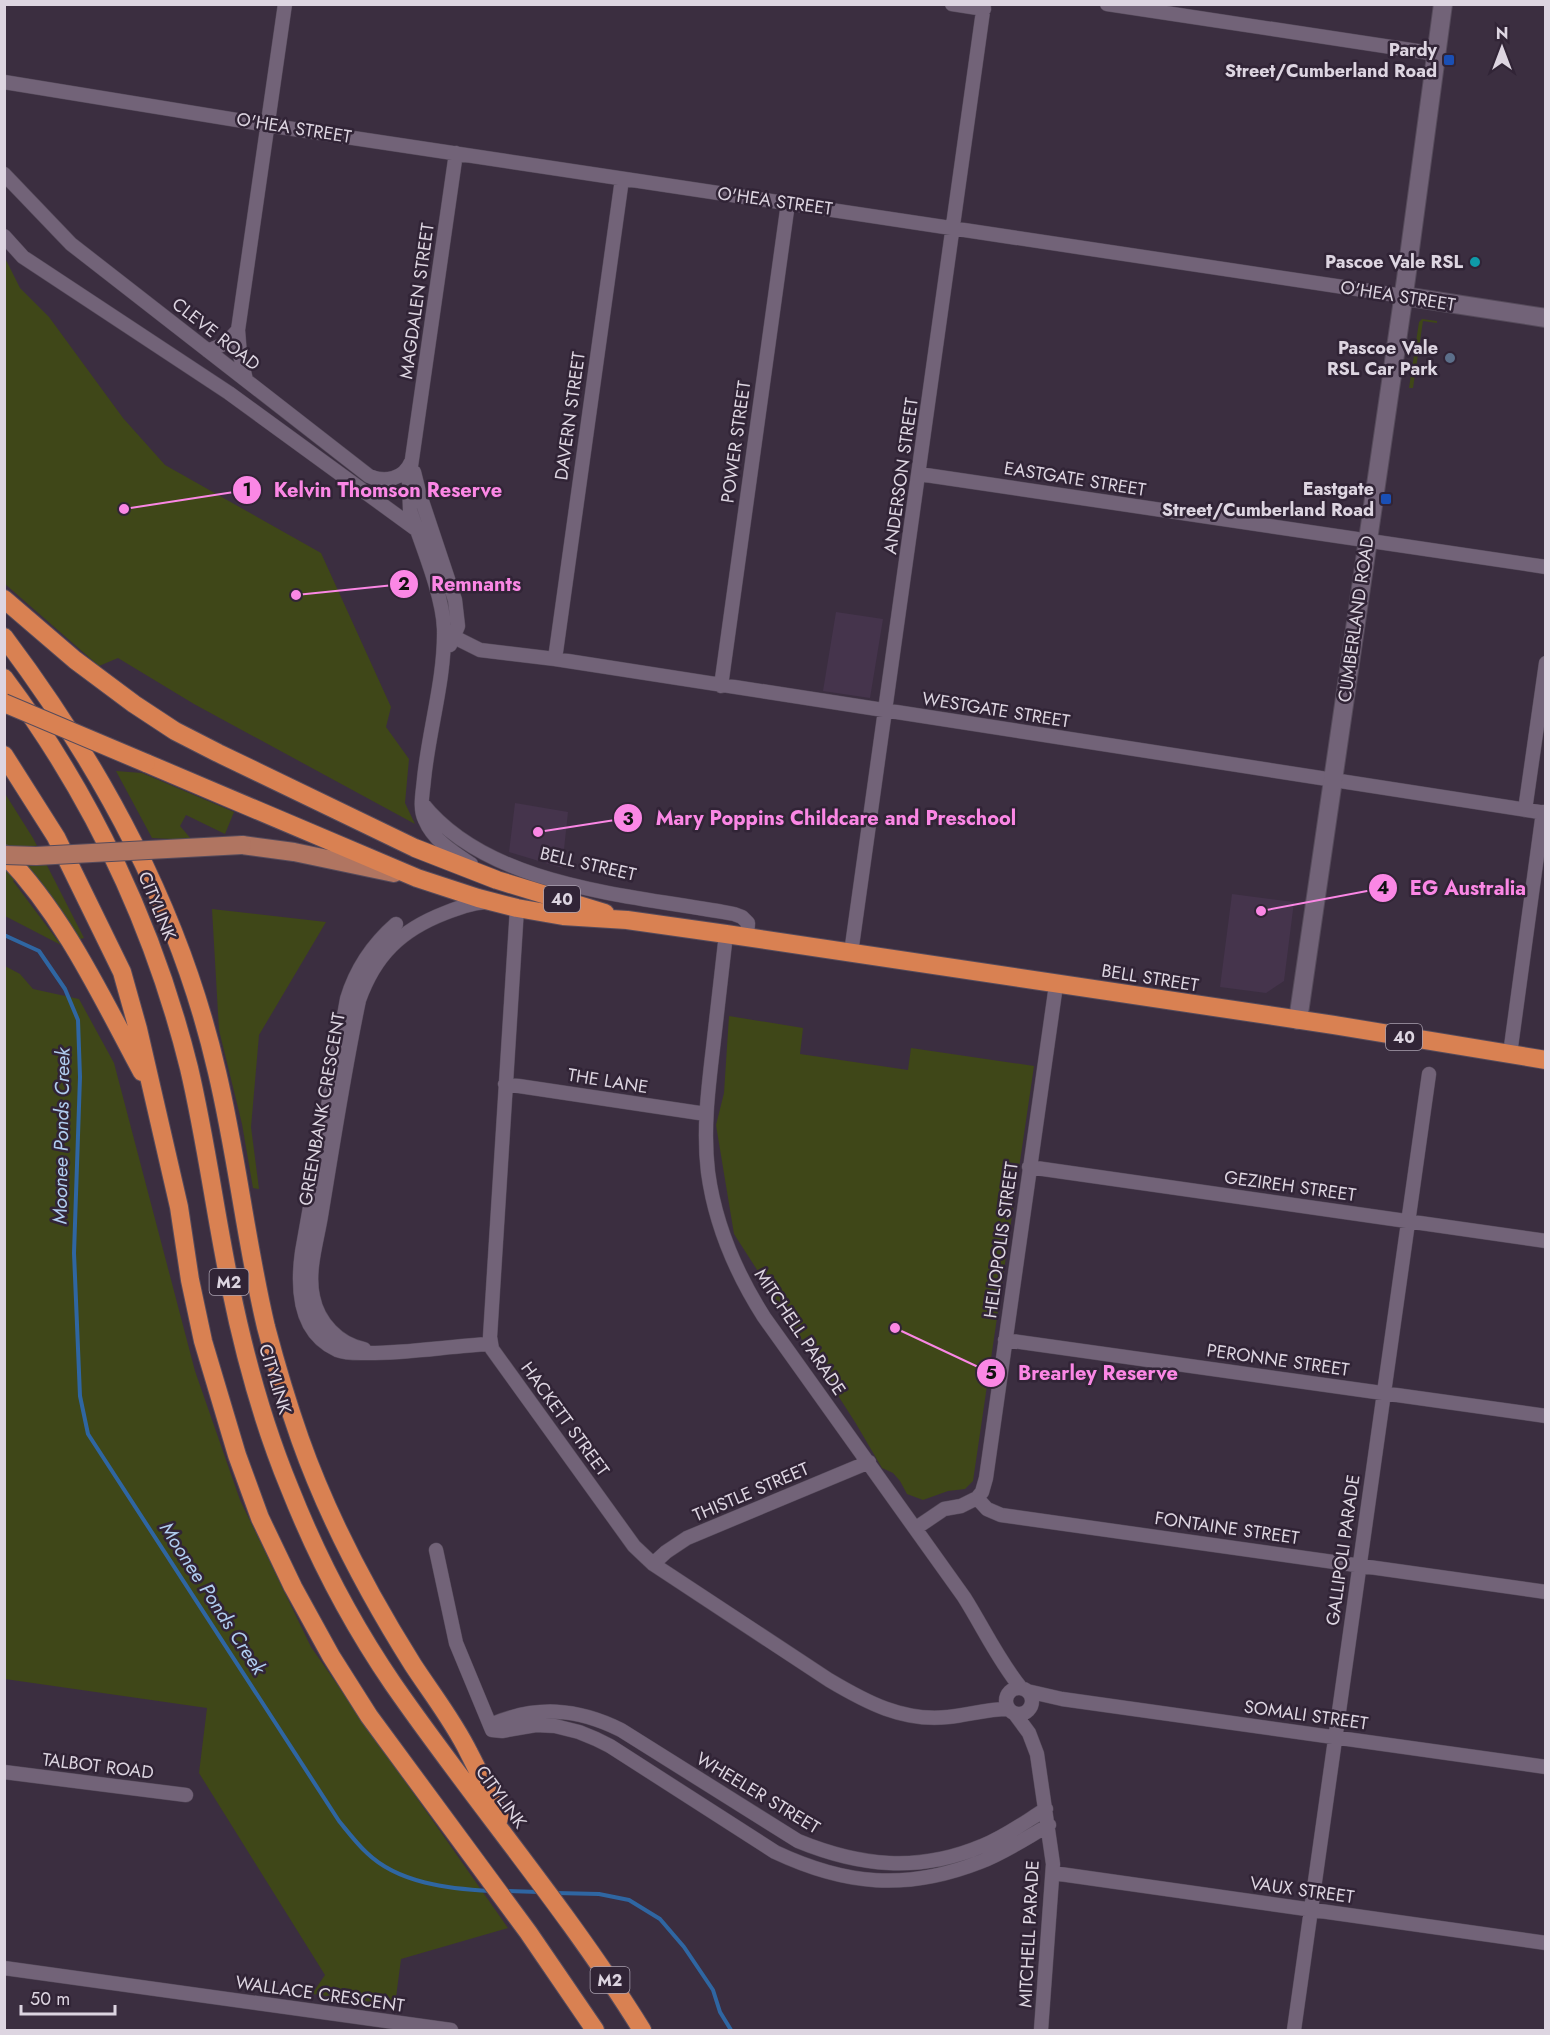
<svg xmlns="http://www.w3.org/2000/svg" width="1550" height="2035" viewBox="0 0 1550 2035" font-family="Jost,sans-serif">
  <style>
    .built { fill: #45344c }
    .green { fill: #3f4718 }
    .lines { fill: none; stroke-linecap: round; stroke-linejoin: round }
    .stream { stroke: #2f66a2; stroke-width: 4 }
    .street-casing { stroke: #564b5b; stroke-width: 15 }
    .secondary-casing { stroke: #564b5b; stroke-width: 20 }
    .primary-casing { stroke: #564b5b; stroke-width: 20 }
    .highway-casing { stroke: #564b5b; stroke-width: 20 }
    .street { stroke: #726378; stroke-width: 14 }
    .secondary { stroke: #726378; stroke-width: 18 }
    .primary { stroke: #b07561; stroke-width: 18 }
    .highway { stroke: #d98152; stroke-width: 18 }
    .primary-bridge-casing { stroke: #564b5b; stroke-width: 20; stroke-linecap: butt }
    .highway-bridge-casing { stroke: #564b5b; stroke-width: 20; stroke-linecap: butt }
    .primary-bridge { stroke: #b07561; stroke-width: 18 }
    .highway-bridge { stroke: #d98152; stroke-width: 18 }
    .transit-dot { fill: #1a4fb4; stroke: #312436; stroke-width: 2 }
    .culture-dot { fill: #0f9aa8; stroke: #312436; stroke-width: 2 }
    .service-dot { fill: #5c6f8a; stroke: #312436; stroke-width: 2 }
    .labels { text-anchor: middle; stroke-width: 5; stroke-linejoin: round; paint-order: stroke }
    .shield { fill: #312436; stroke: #a9a0ae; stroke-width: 1.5 }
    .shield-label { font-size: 16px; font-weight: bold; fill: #ddd5e1 }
    .poi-label { font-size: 18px; font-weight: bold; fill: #ddd5e1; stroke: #312436; text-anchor: end }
    .street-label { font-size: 18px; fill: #ddd5e1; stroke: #312436 }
    .water-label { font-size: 20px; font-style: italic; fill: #b0cdef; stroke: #312436 }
    .leader { fill: none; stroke: #fb87e5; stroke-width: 2 }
    .callout-dot { fill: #fb87e5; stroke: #312436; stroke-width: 2 }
    .mark-label { font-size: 18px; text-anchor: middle; font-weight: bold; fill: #111 }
    .callout-label { font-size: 20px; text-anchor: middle; font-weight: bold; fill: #fb87e5; stroke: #312436; stroke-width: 5; stroke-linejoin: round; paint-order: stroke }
  </style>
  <rect width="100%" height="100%" fill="#3b2e40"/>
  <path class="built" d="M 836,612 L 883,619 L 870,698 L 823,691 Z
    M 515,803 L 568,812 L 562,868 L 509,852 Z
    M 1232,894 L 1294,902 L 1284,981 L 1266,993 L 1220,987 Z"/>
  <path class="green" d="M 5,258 L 20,288 L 49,317 L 123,418 L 165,465 L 321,553 L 391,707 L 386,727 L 409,759 L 405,803 L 415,824 L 194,704 L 118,658 L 99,666 L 5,584 Z
    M 1422,319 L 1437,321 L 1437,323 L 1423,321 L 1413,388 L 1409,388 L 1419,322 Z
    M 116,771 L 142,773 L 234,812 L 225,834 L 186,815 L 180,826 L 192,840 L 152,838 Z
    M 4,792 L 33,838 L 84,938 L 80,939 L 26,869 L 13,881 L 61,945 L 5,916 Z
    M 212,909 L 326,922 L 259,1035 L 251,1127 L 259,1189 L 253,1188 L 242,1124 L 219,1030 Z
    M 5,966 L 20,974 L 33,989 L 79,999 L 114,1063 L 195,1371 L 240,1500 L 311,1647 L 508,1928 L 401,1959 L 395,2005 L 312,1994 L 325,1975 L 199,1773 L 207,1708 L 5,1679 Z
    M 729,1016 L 803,1028 L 800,1054 L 908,1070 L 911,1048 L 1034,1066 L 973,1481 L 965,1489 L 948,1491 L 923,1500 L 907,1494 L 900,1481 L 893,1473 L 882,1468 L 855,1422 L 734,1234 L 716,1125 L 724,1093 Z"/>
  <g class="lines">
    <path class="stream" d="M 4,935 L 39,951 L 65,989 L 78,1020 L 80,1077 L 74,1253 L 80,1396 L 88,1434 L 339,1821 C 348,1832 357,1844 367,1853 C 398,1883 449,1889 491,1891
      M 505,1891 L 539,1892
      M 556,1893 L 599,1894 L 629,1900 L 660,1919 L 684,1947 L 713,1990 L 720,2012 L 731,2030"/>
    <g class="street-casing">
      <path id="street" d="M 952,4 L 984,9
        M 1107,4 L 1437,54
        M 4,82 L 280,127 L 1403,296
        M 456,153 L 409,480 L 410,510 C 421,543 443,595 444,629 C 445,679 429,729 424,779 C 423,792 419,808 425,820 C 433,840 454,853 471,864
        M 4,174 L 71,244 L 369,476 C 385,483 404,479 411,462
        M 4,236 L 23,257 L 229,393 L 417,530
        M 208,351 L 226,343 L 238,330
        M 246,380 L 240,355 L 238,330 L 285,4
        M 414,472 L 419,492 L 455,600 L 458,626 L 450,645
        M 919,474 L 1546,567
        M 444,632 L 480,650 L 555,659 L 1546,813
        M 555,659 L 622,179
        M 721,686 L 788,203
        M 422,803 C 490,889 635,895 734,914 L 742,917 L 748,923 L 747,937
        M 1525,810 L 1546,663
        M 517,908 L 490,1337 L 492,1349 L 634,1546 L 653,1564 L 829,1680 C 866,1702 903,1722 948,1717 C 968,1715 987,1709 1008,1709
        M 396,924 C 372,945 356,969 347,999 L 302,1252 C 297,1288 298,1332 337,1350 C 347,1354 359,1353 369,1353 C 410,1353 450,1346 490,1344
        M 726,934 C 722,972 717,1010 713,1048 C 708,1090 703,1131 708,1172 C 715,1224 736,1273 764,1317 L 964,1597 C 983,1627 998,1660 1021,1688
        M 851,953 L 984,4
        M 1510,1054 L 1543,812
        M 505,1084 L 706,1114
        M 1029,1167 L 1546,1241
        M 1005,1340 L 1546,1416
        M 364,1349 C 338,1344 318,1322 313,1297 C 307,1271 317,1241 321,1216 C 333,1144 344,1071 359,1000 C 375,955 401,930 445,913 C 458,908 471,903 486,902
        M 977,1498 L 982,1492 L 986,1478 L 1056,985
        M 916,1528 L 944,1509 L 961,1506 L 977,1498 L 987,1509 L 1001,1515 L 1546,1592
        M 436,1550 L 456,1643 L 492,1730 L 502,1731 L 536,1725 L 555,1726 L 579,1732 L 596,1739 L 610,1746 L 775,1852 C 845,1885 906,1891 980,1862 C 1004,1853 1026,1838 1049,1825
        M 653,1564 L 666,1552 L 687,1538 L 869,1462
        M1006 1701a13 13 0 1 1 26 0a13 13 0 1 1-26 0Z
        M 1027,1691 L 1062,1699 L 1546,1767
        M 1015,1714 L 1029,1733 L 1037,1754 L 1053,1864 L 1041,2030
        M 490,1725 C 536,1705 577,1708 621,1730 L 798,1841 C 859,1866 918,1873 982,1846 C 1005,1837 1025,1822 1046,1809
        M 4,1772 L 186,1795
        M 1053,1873 L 1546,1943
        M 4,1968 L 451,2030
        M 1294,2030 L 1429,1074"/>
    </g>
    <g class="secondary-casing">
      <path id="secondary" d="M 1403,296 L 1546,318
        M 1298,1020 L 1406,279 L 1443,4"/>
    </g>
    <g class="primary-casing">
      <path id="primary" d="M 242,845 L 294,852 L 394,873"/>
    </g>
    <g class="highway-casing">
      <path id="highway" d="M 4,599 L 75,660 L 134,704 L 175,731 L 218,753 L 415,848 L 497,880 L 605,913
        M 4,637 C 103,769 180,911 217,1072 C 237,1156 246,1243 266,1327 C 276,1365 287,1402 300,1439 C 328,1518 369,1595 413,1665 C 432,1694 454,1722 469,1753 C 480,1774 490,1796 500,1817
        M 4,678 C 91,794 154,927 189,1068 C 206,1140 215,1213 230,1285 C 244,1354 263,1424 290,1489 C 317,1557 352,1624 393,1684 C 474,1801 567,1909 642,2030
        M 4,755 L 56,837 L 122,972 L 138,1029 L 179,1207 L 190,1280 L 203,1341 L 237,1455 L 260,1518 L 293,1587 L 331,1656 L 369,1716 L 528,1932 L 595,2030
        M 146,763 L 417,878 L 478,898 L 517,908 L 563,916 L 627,920 L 726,934 L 1334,1025 L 1546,1060
        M 4,854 C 65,917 101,996 142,1072"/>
    </g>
    <use href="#street" class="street"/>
    <use href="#secondary" class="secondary"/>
    <use href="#primary" class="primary"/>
    <use href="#highway" class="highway"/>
    <g class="primary-bridge-casing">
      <path id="primary-bridge" d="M 4,855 L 36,856 L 242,845"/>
    </g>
    <g class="highway-bridge-casing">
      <path id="highway-bridge" d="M 4,703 L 146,763"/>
    </g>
    <use href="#primary-bridge" class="primary-bridge"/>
    <use href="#highway-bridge" class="highway-bridge"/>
  </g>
  <g class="transit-dot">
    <rect x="1443" y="54" width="12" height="12" rx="3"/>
    <rect x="1380" y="493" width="12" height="12" rx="3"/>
  </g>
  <circle class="culture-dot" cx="1475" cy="262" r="6"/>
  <circle class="service-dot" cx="1450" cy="358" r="6"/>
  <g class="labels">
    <g class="shield">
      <rect x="544" y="886" width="36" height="26" rx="4.5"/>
      <rect x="1386" y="1024" width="36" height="26" rx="4.5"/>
      <rect x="209.5" y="1269" width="39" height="26" rx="4.5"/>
      <rect x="590.5" y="1967" width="39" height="26" rx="4.5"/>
    </g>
    <g class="shield-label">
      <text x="562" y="905">40</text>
      <text x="1404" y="1043">40</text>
      <text x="229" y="1288">M2</text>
      <text x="610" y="1986">M2</text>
    </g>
    <g class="poi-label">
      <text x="1437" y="56">Pardy<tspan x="1437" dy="21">Street/Cumberland Road</tspan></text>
      <text x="1463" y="268">Pascoe Vale RSL</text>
      <text x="1438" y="354">Pascoe Vale<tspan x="1438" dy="21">RSL Car Park</tspan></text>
      <text x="1374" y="495">Eastgate<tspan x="1374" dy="21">Street/Cumberland Road</tspan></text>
    </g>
    <g class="street-label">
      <text transform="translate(294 128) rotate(9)" y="6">O'HEA STREET</text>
      <text transform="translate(775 201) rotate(8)" y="6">O'HEA STREET</text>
      <text transform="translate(1398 296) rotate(9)" y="6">O'HEA STREET</text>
      <text transform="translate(417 301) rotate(-82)" y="6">MAGDALEN STREET</text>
      <text transform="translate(216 334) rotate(38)" y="6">CLEVE ROAD</text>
      <text transform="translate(570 416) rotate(-82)" y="6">DAVERN STREET</text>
      <text transform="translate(736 442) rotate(-82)" y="6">POWER STREET</text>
      <text transform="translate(901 476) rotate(-82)" y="6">ANDERSON STREET</text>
      <text transform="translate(1075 479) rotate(9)" y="6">EASTGATE STREET</text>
      <text transform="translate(1356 619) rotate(-82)" y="6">CUMBERLAND ROAD</text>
      <text transform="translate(996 710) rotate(9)" y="6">WESTGATE STREET</text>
      <text transform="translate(588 864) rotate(13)" y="6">BELL STREET</text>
      <text transform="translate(157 906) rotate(68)" y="6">CITYLINK</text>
      <text transform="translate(1150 978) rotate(9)" y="6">BELL STREET</text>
      <text transform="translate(608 1081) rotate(9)" y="6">THE LANE</text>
      <text transform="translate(322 1109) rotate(-80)" y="6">GREENBANK CRESCENT</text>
      <text transform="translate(1290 1186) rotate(8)" y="6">GEZIREH STREET</text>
      <text transform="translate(1001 1240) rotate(-82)" y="6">HELIOPOLIS STREET</text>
      <text transform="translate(800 1332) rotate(56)" y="6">MITCHELL PARADE</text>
      <text transform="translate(1278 1360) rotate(8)" y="6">PERONNE STREET</text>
      <text transform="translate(275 1379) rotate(73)" y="6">CITYLINK</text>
      <text transform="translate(565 1419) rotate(54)" y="6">HACKETT STREET</text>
      <text transform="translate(751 1492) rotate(-23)" y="6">THISTLE STREET</text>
      <text transform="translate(1227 1528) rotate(8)" y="6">FONTAINE STREET</text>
      <text transform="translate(1343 1550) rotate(-82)" y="6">GALLIPOLI PARADE</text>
      <text transform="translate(1306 1715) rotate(8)" y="6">SOMALI STREET</text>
      <text transform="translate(98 1766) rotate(7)" y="6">TALBOT ROAD</text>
      <text transform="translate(758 1793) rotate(31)" y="6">WHEELER STREET</text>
      <text transform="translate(501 1797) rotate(54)" y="6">CITYLINK</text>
      <text transform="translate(1302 1890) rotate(8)" y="6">VAUX STREET</text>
      <text transform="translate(1029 1934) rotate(-87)" y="6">MITCHELL PARADE</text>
      <text transform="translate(320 1994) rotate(8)" y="6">WALLACE CRESCENT</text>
    </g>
    <g class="water-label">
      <text transform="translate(61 1136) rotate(-89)" y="7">Moonee Ponds Creek</text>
      <text transform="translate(213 1598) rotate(57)" y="7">Moonee Ponds Creek</text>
    </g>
  </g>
  <path class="leader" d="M124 509L247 490M296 595L404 584M538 832L628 818M1261 911L1383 888M895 1328L991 1373"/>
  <g class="callout-dot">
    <circle cx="124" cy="509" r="6"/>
    <circle cx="296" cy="595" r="6"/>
    <circle cx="538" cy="832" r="6"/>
    <circle cx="1261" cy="911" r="6"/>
    <circle cx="895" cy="1328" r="6"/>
    <circle cx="247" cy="490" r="15"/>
    <circle cx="404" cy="584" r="15"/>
    <circle cx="628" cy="818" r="15"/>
    <circle cx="1383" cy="888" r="15"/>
    <circle cx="991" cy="1373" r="15"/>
  </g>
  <g class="mark-label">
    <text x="247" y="496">1</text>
    <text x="404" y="590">2</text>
    <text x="628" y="825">3</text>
    <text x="1383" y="894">4</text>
    <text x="991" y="1379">5</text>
  </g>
  <g class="callout-label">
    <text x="388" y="497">Kelvin Thomson Reserve</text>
    <text x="476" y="591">Remnants</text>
    <text x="836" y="825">Mary Poppins Childcare and Preschool</text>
    <text x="1468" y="895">EG Australia</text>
    <text x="1098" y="1380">Brearley Reserve</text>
  </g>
  <rect width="1550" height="2035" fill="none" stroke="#ddd5e1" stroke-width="12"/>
  <g transform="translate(1502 48)" stroke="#312436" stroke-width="4.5" paint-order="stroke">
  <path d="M0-4.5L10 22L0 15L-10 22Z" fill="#ddd5e1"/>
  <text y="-9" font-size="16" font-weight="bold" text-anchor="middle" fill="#ddd5e1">N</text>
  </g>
  <path d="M21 2005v9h94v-9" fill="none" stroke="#ddd5e1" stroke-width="3"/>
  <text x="30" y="2005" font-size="18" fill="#ddd5e1" stroke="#312436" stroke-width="4.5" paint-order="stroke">50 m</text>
</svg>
